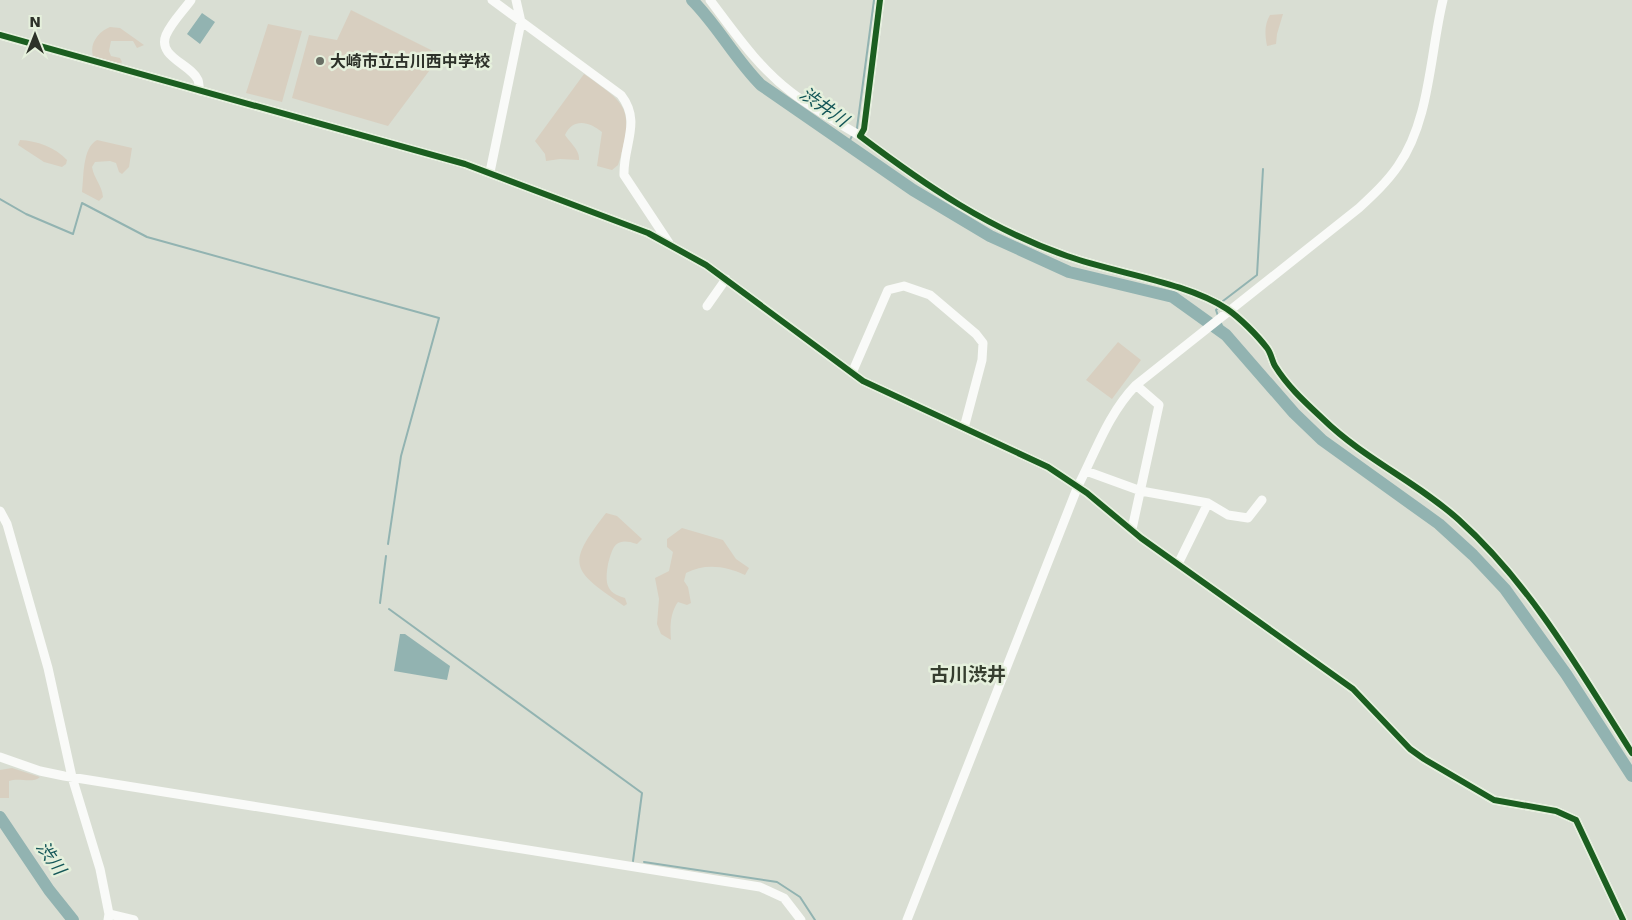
<svg xmlns="http://www.w3.org/2000/svg" width="1632" height="920" viewBox="0 0 1632 920" font-family="'DejaVu Sans','Noto Sans JP',sans-serif">
  <style>
    .green { fill: #d8cfc0 }
    .water { fill: #92b3b1 }
    .lines { fill: none; stroke-linecap: round; stroke-linejoin: round }
    .stream { stroke: #92b3b1; stroke-width: 2 }
    .river { stroke: #92b3b1; stroke-width: 12 }
    .minor { stroke: #f9faf8; stroke-width: 9 }
    .cycleway-casing { stroke: #e5f0dc; stroke-width: 9 }
    .cycleway { stroke: #1b5e20; stroke-width: 6 }
    .poi-dot { fill: #696e64; stroke: #e5f0dc; stroke-width: 2 }
    .labels { text-anchor: middle; stroke-width: 5; stroke-linejoin: round; paint-order: stroke }
    .poi-label { font-size: 16px; font-weight: bold; fill: #2d3129; stroke: #e5f0dc; text-anchor: start }
    .water-label { font-size: 18px; font-style: italic; fill: #145758; stroke: #e5f0dc }
    .quarter-label { font-size: 19px; font-weight: bold; fill: #363e2f; stroke: #e5f0dc }
  </style>
  <rect width="100%" height="100%" fill="#d9ded3"/>
  <path class="green" d="M 351,10 L 441,55 L 388,126 L 292,98 L 309,35 L 337,40 Z
    M 1283,14 L 1277,34 L 1276,44 L 1267,46 C 1265,35 1264,25 1270,15 Z
    M 268,24 L 302,31 L 282,102 L 246,93 Z
    M 110,27 L 120,28 L 144,45 L 137,48 L 133,41 L 111,41 L 109,51 L 111,56 L 120,58 L 122,62 L 119,65 L 95,60 C 87,47 97,32 110,27 Z
    M 584,74 C 626,104 634,107 620,159 L 618,165 L 612,170 L 597,166 L 602,132 C 590,122 573,117 565,135 C 570,143 580,150 579,160 L 560,159 L 546,161 L 545,154 L 535,141 Z
    M 20,140 C 37,141 55,147 67,160 L 66,164 L 62,167 L 44,162 L 18,145 Z
    M 97,140 L 132,148 L 129,167 L 122,174 L 119,172 L 116,163 L 110,161 L 95,162 L 92,167 C 94,179 102,185 103,197 L 99,201 L 82,192 C 84,177 82,148 97,140 Z
    M 1118,342 L 1141,360 L 1112,399 L 1086,380 Z
    M 606,513 L 617,516 L 642,539 L 637,544 C 616,537 613,545 608,564 C 607,571 605,581 609,588 C 612,594 619,596 625,598 L 627,604 L 624,606 C 573,570 564,567 606,513 Z
    M 682,528 L 723,540 L 736,559 L 749,568 L 745,575 C 726,566 705,563 686,573 L 684,581 L 688,587 L 691,603 L 687,605 L 678,602 C 670,613 670,627 671,640 L 661,634 L 657,624 L 659,599 L 655,578 L 669,571 L 673,552 L 667,547 L 667,539 Z
    M 12,768 L 40,777 C 32,784 19,777 9,781 L 9,798 L 0,798 L 0,770 Z"/>
  <path class="water" d="M 202,13 L 215,22 L 200,44 L 187,34 Z
    M 400,634 L 405,634 L 450,666 L 447,680 L 394,671 Z"/>
  <g class="lines">
    <path class="stream" d="M 857,128 L 874,0
      M 848,144 L 852,136
      M 0,199 L 26,214 L 73,234 L 82,203 L 147,237 L 439,318 L 401,456 L 388,544
      M 1223,301 L 1257,275 L 1263,169
      M 1218,308 L 1216,310 L 1218,316
      M 1220,321 L 1226,335
      M 380,603 L 386,556
      M 389,609 L 642,793 L 633,861
      M 644,862 L 777,882 L 800,897 L 815,920"/>
    <path class="river" d="M 692,0 C 718,26 735,59 761,85 L 913,190 L 990,236 L 1069,272 L 1173,297 L 1226,335 L 1294,413 L 1322,440 L 1439,524 L 1473,555 L 1505,589 L 1566,674 L 1632,776
      M 0,817 L 49,890 L 73,920"/>
    <path class="minor" d="M 191,0 C 183,11 171,23 166,35 C 157,57 191,64 198,80 C 199,83 199,88 200,91
      M 492,0 L 621,95 C 642,122 623,145 624,175 L 669,243
      M 710,0 C 735,33 758,67 791,92 C 813,109 837,122 860,136
      M 880,0 L 864,129 L 860,136 C 925,185 989,229 1067,256 C 1114,273 1186,282 1227,309 C 1240,318 1257,335 1267,348 C 1271,353 1272,361 1275,366 C 1288,387 1306,403 1323,419 C 1364,459 1417,482 1459,520 C 1531,585 1580,671 1632,753
      M 0,35 L 465,164 L 648,233 L 706,265 L 863,381 L 1048,467 L 1087,493 L 1141,538 L 1353,689 L 1410,749 L 1424,759 L 1494,800 L 1556,811 L 1576,820 L 1623,920
      M 490,172 L 521,22 L 516,0
      M 707,306 L 726,279
      M 852,373 L 888,290 L 904,286 L 930,295 L 976,334 L 983,343 L 982,360 L 964,428
      M 1086,471 L 1141,491 L 1208,503 L 1228,515 L 1248,518 L 1262,500
      M 0,511 L 7,524 L 48,668 L 72,777 L 100,869 L 109,914 L 108,920
      M 1132,529 L 1159,405 L 1136,385
      M 1178,564 L 1208,503
      M 0,757 L 40,771 L 64,776 L 760,887 L 784,898 L 801,920
      M 109,914 L 134,920
      M 907,920 L 1078,486 C 1096,451 1108,414 1136,385 L 1359,208 C 1373,195 1387,182 1398,166 C 1430,121 1430,53 1443,0"/>
    <g class="cycleway-casing">
      <path id="cycleway" d="M 880,0 L 864,129 L 860,136 C 925,185 989,229 1067,256 C 1114,273 1186,282 1227,309 C 1240,318 1257,335 1267,348 C 1271,353 1272,361 1275,366 C 1288,387 1306,403 1323,419 C 1364,459 1417,482 1459,520 C 1531,585 1580,671 1632,753
        M 0,35 L 465,164 L 648,233 L 706,265 L 863,381 L 1048,467 L 1087,493 L 1141,538 L 1353,689 L 1410,749 L 1424,759 L 1494,800 L 1556,811 L 1576,820 L 1623,920"/>
    </g>
    <use href="#cycleway" class="cycleway"/>
  </g>
  <circle class="poi-dot" cx="320" cy="61" r="5"/>
  <g class="labels">
    <g class="poi-label">
      <text x="330" y="67">大崎市立古川西中学校</text>
    </g>
    <g class="water-label">
      <text transform="translate(824 107) rotate(35)" y="6">渋井川</text>
      <text transform="translate(51 858) rotate(55)" y="6">渋川</text>
    </g>
    <g class="quarter-label">
      <text x="968" y="681">古川渋井</text>
    </g>
  </g>
  <g transform="translate(35 35)" stroke="#e5f0dc" stroke-width="4" paint-order="stroke">
  <path d="M0-4L9 19L0 12L-9 19Z" fill="#2d3129"/>
  <text y="-8" font-size="14" font-weight="bold" text-anchor="middle" fill="#2d3129">N</text>
  </g>
</svg>
